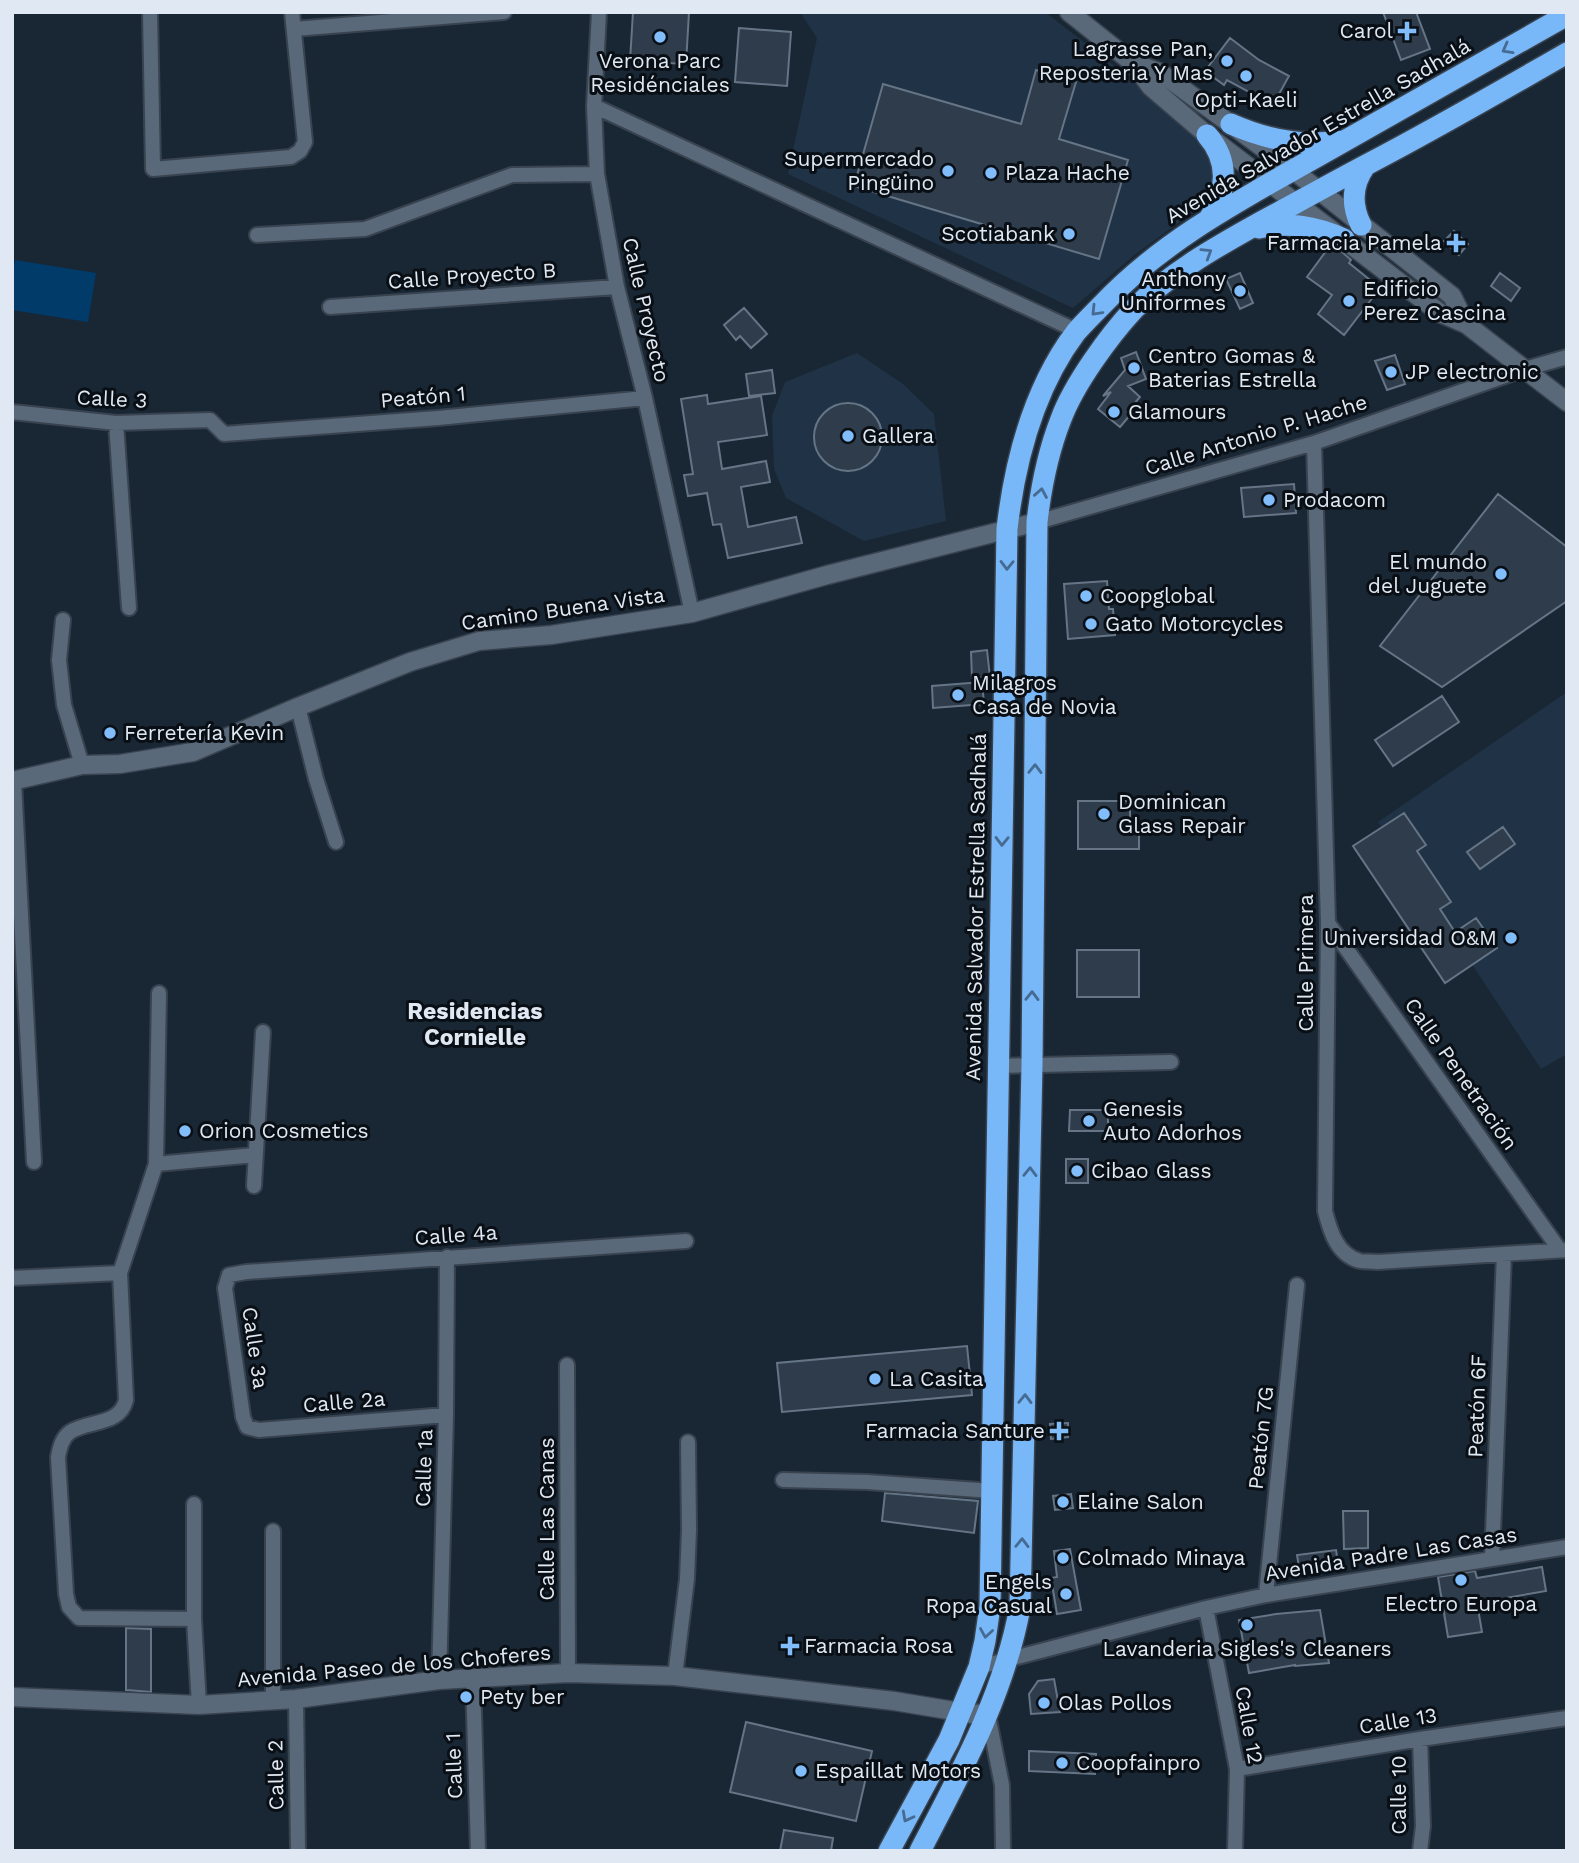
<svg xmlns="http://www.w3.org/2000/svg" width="1579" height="1863" viewBox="0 0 1579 1863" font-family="'Work Sans',sans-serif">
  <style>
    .built { fill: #203245 }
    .green { fill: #013b6a }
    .building { fill: #2e3c4b; stroke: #657586; stroke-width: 2 }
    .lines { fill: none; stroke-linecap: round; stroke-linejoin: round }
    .street-casing { stroke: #394350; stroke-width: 18 }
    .secondary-casing { stroke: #394350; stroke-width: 21 }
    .highway-casing { stroke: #394350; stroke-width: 24 }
    .street { stroke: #596979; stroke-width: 14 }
    .secondary { stroke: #596979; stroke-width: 18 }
    .highway { stroke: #78b7f8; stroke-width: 21 }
    .oneway { stroke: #466b92 }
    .poi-dot { fill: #81bdfa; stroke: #090f15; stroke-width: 2.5 }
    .labels { text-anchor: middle; stroke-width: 6; stroke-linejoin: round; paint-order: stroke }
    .poi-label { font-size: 21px; fill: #e0e9f3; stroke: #090f15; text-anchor: start }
    .street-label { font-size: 21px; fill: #e0e9f3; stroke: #090f15 }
    .neighbourhood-label { font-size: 23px; font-weight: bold; fill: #e0e9f3; stroke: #090f15 }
  </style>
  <rect width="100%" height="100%" fill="#192735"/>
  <path class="built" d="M 800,12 L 1045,12 L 1188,123 L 1215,148 L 1219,175 L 1193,212 L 1133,256 L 1073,308 L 788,174 L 817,38 Z
    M 857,353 L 903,384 L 934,414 L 946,521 L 864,541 L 786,498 L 774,469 L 772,416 L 785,382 Z
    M 1567,692 L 1567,1054 L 1541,1069 L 1378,822 Z"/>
  <path class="green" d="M 15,260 L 96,273 L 88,322 L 12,310 L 12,280 Z"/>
  <path class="building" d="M 633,12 L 689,12 L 686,64 L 630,61 Z
    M 1383,12 L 1416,12 L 1430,49 L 1401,60 Z
    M 739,28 L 791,32 L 787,86 L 735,82 Z
    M 1230,38 L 1259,60 L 1289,76 L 1273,105 L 1227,80 L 1224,85 L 1205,71 Z
    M 1036,70 L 1076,82 L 1059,139 L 1128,160 L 1099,259 L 854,186 L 883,84 L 1021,124 Z
    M 1454,231 L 1468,244 L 1459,255 L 1444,241 Z
    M 1329,247 L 1341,251 L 1351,260 L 1349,263 L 1380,288 L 1344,335 L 1318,314 L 1332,295 L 1307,277 Z
    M 1240,273 L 1253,303 L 1240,309 L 1226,279 Z
    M 1500,273 L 1520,288 L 1511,301 L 1491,286 Z
    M 744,308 L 767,334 L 751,348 L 740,336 L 736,340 L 724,325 Z
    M 1136,352 L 1146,379 L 1128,386 L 1140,397 L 1127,412 L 1131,414 L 1120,427 L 1098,409 L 1111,392 L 1103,396 L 1125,370 L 1121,358 Z
    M 1395,355 L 1405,384 L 1387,390 L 1375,361 Z
    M 772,370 L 775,393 L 749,396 L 746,374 Z
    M 707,395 L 708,404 L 761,396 L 767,435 L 718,442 L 722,469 L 766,461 L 770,482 L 741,487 L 748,527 L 796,517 L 802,543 L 728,558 L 721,524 L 713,525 L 707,493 L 688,496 L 684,475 L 693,474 L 681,399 Z
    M814 437a34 34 0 1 1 68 0a34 34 0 1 1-68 0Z
    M 1294,484 L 1296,513 L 1244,517 L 1241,488 Z
    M 1498,494 L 1567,547 L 1567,601 L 1442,687 L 1380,646 Z
    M 1107,581 L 1109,609 L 1113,609 L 1115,635 L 1068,639 L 1064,584 Z
    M 987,650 L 990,677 L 972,678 L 971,652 Z
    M 982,682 L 984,704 L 933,708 L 932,686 Z
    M 1442,696 L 1459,722 L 1393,766 L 1375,740 Z
    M 1078,801 L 1130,801 L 1130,827 L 1139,826 L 1139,849 L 1078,849 Z
    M 1404,813 L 1426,845 L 1417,851 L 1451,902 L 1440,909 L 1455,932 L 1476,918 L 1497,948 L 1445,983 L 1353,846 Z
    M 1503,827 L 1515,844 L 1480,869 L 1467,852 Z
    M 1077,950 L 1139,950 L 1139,997 L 1077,997 Z
    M 1070,1110 L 1108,1110 L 1108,1131 L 1069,1131 Z
    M 1066,1159 L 1088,1159 L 1088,1183 L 1066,1183 Z
    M 967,1346 L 972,1395 L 782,1412 L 777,1363 Z
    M 1068,1423 L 1068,1437 L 1051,1439 L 1050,1424 Z
    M 885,1493 L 978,1501 L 974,1533 L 882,1521 Z
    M 1071,1494 L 1073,1508 L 1055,1510 L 1053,1496 Z
    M 1343,1511 L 1368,1511 L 1368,1548 L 1344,1549 Z
    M 1070,1549 L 1081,1610 L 1057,1614 L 1051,1578 L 1057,1577 L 1054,1551 Z
    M 1336,1550 L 1338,1563 L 1299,1567 L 1297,1555 Z
    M 1542,1567 L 1546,1591 L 1477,1603 L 1482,1632 L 1448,1637 L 1438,1577 L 1475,1571 L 1477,1578 Z
    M 1320,1610 L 1329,1663 L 1295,1666 L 1295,1665 L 1249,1673 L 1239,1620 L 1276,1614 Z
    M 126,1628 L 151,1629 L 151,1692 L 126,1690 Z
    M 1054,1679 L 1060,1712 L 1031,1714 L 1029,1694 L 1038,1681 Z
    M 746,1722 L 872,1751 L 856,1821 L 730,1792 Z
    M 1029,1751 L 1096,1754 L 1095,1774 L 1029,1771 Z
    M 784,1830 L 833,1838 L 831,1851 L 780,1851 Z"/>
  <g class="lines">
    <g class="street-casing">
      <path id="street" d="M 150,12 L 153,169 L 291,157 L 300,151 L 305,142 L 292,12
        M 599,12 L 594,106 L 597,174 L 617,287 L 645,398 L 692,613
        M 294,29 L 504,12
        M 594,106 L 1077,331
        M 257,235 L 365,229 L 512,175 L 597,174
        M 330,307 L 617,287
        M 12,412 L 116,423 L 210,420 L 224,434 L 438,418 L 645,398
        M 116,423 L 129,608
        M 1314,443 L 1328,923 L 1325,1211 C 1330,1231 1337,1255 1360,1261 C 1365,1262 1372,1261 1378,1262 L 1567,1250
        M 1037,522 L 1314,443 L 1525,369 L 1567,357
        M 63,620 L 59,660 L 64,705 L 82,765
        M 298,707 L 316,779 L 336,842
        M 14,782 L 34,1162
        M 1328,923 L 1559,1249
        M 159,993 L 156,1164 L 120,1273 L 126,1400 C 120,1426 88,1420 70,1432 C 62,1438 60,1447 58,1457 L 66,1594 L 69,1607 L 79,1618 L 194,1619
        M 998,1066 L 1171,1062
        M 156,1164 L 255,1155
        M 254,1186 L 263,1032
        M 12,1278 L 120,1273
        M 567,1365 L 568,1673
        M 446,1415 L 259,1430 L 247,1427 L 243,1417 L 225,1288 L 229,1275 L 246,1272 L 686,1241
        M 783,1480 L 867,1482 L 992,1491
        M 194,1504 L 194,1619 L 199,1705
        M 273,1531 L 273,1700
        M 1492,1559 L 1504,1254
        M 1266,1595 L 1297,1285
        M 1206,1608 L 1237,1769 L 1235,1851
        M 979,1667 L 1206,1608 L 1266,1595 L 1567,1547
        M 675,1676 L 687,1579 L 689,1530 L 688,1442
        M 473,1679 L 478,1851
        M 439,1680 L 446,1415 L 447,1257
        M 296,1699 L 298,1851
        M 988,1715 L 1002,1785 L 1003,1851
        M 1237,1769 L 1420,1739 L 1567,1718
        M 1420,1851 L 1423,1826 L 1420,1739"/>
    </g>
    <g class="secondary-casing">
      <path id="secondary" d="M 1069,12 L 1133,63 L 1151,87 L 1207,135 L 1440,313 L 1466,324 L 1567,402
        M 1133,63 L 1161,73 L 1293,170 L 1452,296 L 1466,324
        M 12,781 L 82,765 L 120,764 L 193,752 L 298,707 L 410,662 L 479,641 L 551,635 L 692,613 L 827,575 L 1037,522
        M 12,1697 L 199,1705 L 296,1699 L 439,1680 L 568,1673 L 675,1676 L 894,1701 L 972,1714 L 988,1713"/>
    </g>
    <g class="highway-casing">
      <path id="highway" d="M 1231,124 C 1265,139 1300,147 1338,141
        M 1207,135 C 1229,160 1228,191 1209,219
        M 1361,225 C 1351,205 1352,184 1365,166
        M 1259,228 C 1290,222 1315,226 1344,239
        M 889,1851 L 949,1740 L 972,1684 L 979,1667 L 985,1641 L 990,1606 L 1007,529 C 1015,460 1033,389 1076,332 C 1084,323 1093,314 1102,305 C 1162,241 1242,199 1318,156 C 1401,109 1484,62 1567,15
        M 920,1851 C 961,1772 1004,1695 1020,1607 L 1032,1065 L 1037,522 C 1041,487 1048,452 1061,419 C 1074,384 1109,336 1134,309 C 1170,273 1216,247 1261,222 C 1296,203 1332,183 1368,164 C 1435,129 1501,91 1567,53"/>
    </g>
    <use href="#street" class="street"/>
    <use href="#secondary" class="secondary"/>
    <use href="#highway" class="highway"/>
  </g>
  <defs><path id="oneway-chevron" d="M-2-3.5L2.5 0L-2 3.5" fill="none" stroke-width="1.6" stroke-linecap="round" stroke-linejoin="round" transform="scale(1.75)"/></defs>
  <g class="oneway">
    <use href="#oneway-chevron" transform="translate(1507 49) rotate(151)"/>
    <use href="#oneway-chevron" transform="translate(1207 253) rotate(-32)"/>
    <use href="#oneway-chevron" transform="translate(1096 311) rotate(134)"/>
    <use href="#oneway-chevron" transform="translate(1041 493) rotate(-80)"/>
    <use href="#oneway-chevron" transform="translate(1007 565) rotate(91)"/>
    <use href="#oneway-chevron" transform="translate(1035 769) rotate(-89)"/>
    <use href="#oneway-chevron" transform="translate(1002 841) rotate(91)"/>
    <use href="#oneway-chevron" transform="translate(1032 996) rotate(-89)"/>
    <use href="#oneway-chevron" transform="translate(1030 1172) rotate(-89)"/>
    <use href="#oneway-chevron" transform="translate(1025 1399) rotate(-89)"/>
    <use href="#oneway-chevron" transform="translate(1022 1543) rotate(-89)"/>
    <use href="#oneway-chevron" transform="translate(986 1633) rotate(99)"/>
    <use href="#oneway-chevron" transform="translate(907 1817) rotate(118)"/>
  </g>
  <g class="poi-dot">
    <path d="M1403.5 20.5h7v7h7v7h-7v7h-7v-7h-7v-7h7z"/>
    <circle cx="660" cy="37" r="7"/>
    <circle cx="1227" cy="61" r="7"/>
    <circle cx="1246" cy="76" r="7"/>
    <circle cx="948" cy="171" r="7"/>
    <circle cx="991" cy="173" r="7"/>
    <circle cx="1069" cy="234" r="7"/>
    <path d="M1452.5 232.5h7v7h7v7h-7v7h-7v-7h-7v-7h7z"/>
    <circle cx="1240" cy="291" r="7"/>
    <circle cx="1349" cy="301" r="7"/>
    <circle cx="1134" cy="368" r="7"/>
    <circle cx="1391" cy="372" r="7"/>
    <circle cx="1114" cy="412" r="7"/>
    <circle cx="848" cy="436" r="7"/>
    <circle cx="1269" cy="500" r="7"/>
    <circle cx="1501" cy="574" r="7"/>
    <circle cx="1086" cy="596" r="7"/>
    <circle cx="1091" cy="624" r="7"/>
    <circle cx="958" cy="695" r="7"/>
    <circle cx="110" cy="733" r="7"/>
    <circle cx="1104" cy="814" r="7"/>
    <circle cx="1511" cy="938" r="7"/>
    <circle cx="1089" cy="1121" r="7"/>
    <circle cx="185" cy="1131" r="7"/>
    <circle cx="1077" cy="1171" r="7"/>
    <circle cx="875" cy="1379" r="7"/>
    <path d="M1055.5 1420.5h7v7h7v7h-7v7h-7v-7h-7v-7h7z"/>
    <circle cx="1063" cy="1502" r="7"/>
    <circle cx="1063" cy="1558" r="7"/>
    <circle cx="1461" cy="1580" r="7"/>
    <circle cx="1066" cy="1594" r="7"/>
    <circle cx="1247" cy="1625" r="7"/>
    <path d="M786.5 1635.5h7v7h7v7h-7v7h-7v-7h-7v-7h7z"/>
    <circle cx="466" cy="1697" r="7"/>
    <circle cx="1044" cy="1703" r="7"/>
    <circle cx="1062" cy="1763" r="7"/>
    <circle cx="801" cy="1771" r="7"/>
  </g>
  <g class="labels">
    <g class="poi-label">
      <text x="1393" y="38" text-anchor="end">Carol</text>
      <text x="1213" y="56" text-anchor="end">Lagrasse Pan,<tspan x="1213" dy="24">Reposteria Y Mas</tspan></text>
      <text x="660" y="68" text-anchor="middle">Verona Parc<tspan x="660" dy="24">Residénciales</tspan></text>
      <text x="1246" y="107" text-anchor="middle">Opti-Kaeli</text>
      <text x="934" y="166" text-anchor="end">Supermercado<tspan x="934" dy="24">Pingüino</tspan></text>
      <text x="1005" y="180">Plaza Hache</text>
      <text x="1055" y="241" text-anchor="end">Scotiabank</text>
      <text x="1442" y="250" text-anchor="end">Farmacia Pamela</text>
      <text x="1226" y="286" text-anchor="end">Anthony<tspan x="1226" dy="24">Uniformes</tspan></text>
      <text x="1363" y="296">Edificio<tspan x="1363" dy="24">Perez Cascina</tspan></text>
      <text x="1148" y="363">Centro Gomas &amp;<tspan x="1148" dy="24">Baterias Estrella</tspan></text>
      <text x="1405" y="379">JP electronic</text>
      <text x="1128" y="419">Glamours</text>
      <text x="862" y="443">Gallera</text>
      <text x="1283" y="507">Prodacom</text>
      <text x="1487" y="569" text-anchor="end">El mundo<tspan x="1487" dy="24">del Juguete</tspan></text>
      <text x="1100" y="603">Coopglobal</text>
      <text x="1105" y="631">Gato Motorcycles</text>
      <text x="972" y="690">Milagros<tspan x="972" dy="24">Casa de Novia</tspan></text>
      <text x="124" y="740">Ferretería Kevin</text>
      <text x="1118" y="809">Dominican<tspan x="1118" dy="24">Glass Repair</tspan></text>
      <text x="1497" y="945" text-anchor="end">Universidad O&amp;M</text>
      <text x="1103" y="1116">Genesis<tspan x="1103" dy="24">Auto Adorhos</tspan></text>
      <text x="199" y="1138">Orion Cosmetics</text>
      <text x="1091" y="1178">Cibao Glass</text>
      <text x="889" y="1386">La Casita</text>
      <text x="1045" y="1438" text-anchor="end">Farmacia Santure</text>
      <text x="1077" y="1509">Elaine Salon</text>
      <text x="1077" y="1565">Colmado Minaya</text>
      <text x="1052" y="1589" text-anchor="end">Engels<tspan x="1052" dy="24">Ropa Casual</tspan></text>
      <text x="1461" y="1611" text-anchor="middle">Electro Europa</text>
      <text x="804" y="1653">Farmacia Rosa</text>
      <text x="1247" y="1656" text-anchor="middle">Lavanderia Sigles's Cleaners</text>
      <text x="480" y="1704">Pety ber</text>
      <text x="1058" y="1710">Olas Pollos</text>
      <text x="1076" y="1770">Coopfainpro</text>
      <text x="815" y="1778">Espaillat Motors</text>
    </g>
    <g class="street-label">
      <text transform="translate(1318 131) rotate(-30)" y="7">Avenida Salvador Estrella Sadhalá</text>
      <text transform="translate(472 276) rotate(-4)" y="7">Calle Proyecto B</text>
      <text transform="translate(646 310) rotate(77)" y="7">Calle Proyecto</text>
      <text transform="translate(423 397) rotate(-5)" y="7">Peatón 1</text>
      <text transform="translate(112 399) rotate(3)" y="7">Calle 3</text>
      <text transform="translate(1256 435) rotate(-17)" y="7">Calle Antonio P. Hache</text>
      <text transform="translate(563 609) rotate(-8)" y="7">Camino Buena Vista</text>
      <text transform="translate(976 907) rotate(-89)" y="7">Avenida Salvador Estrella Sadhalá</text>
      <text transform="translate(1306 963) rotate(-90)" y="7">Calle Primera</text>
      <text transform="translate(1461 1074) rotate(55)" y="7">Calle Penetración</text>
      <text transform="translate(456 1235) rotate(-4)" y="7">Calle 4a</text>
      <text transform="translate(255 1348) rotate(82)" y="7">Calle 3a</text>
      <text transform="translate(344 1402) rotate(-5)" y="7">Calle 2a</text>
      <text transform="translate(1477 1406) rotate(-88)" y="7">Peatón 6F</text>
      <text transform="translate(1261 1438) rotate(-84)" y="7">Peatón 7G</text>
      <text transform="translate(424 1468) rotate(-88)" y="7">Calle 1a</text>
      <text transform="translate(547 1519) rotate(-90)" y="7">Calle Las Canas</text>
      <text transform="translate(1391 1554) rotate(-9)" y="7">Avenida Padre Las Casas</text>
      <text transform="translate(394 1666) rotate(-5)" y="7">Avenida Paseo de los Choferes</text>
      <text transform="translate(1398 1721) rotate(-9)" y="7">Calle 13</text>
      <text transform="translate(1249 1725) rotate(80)" y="7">Calle 12</text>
      <text transform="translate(454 1766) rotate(-92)" y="7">Calle 1</text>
      <text transform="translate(276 1775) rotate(-91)" y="7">Calle 2</text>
      <text transform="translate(1399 1795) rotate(-90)" y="7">Calle 10</text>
    </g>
    <g class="neighbourhood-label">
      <text x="475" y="1019">Residencias<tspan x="475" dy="26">Cornielle</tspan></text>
    </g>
  </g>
  <rect width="1579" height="1863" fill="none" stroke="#e0e9f3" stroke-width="28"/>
</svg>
